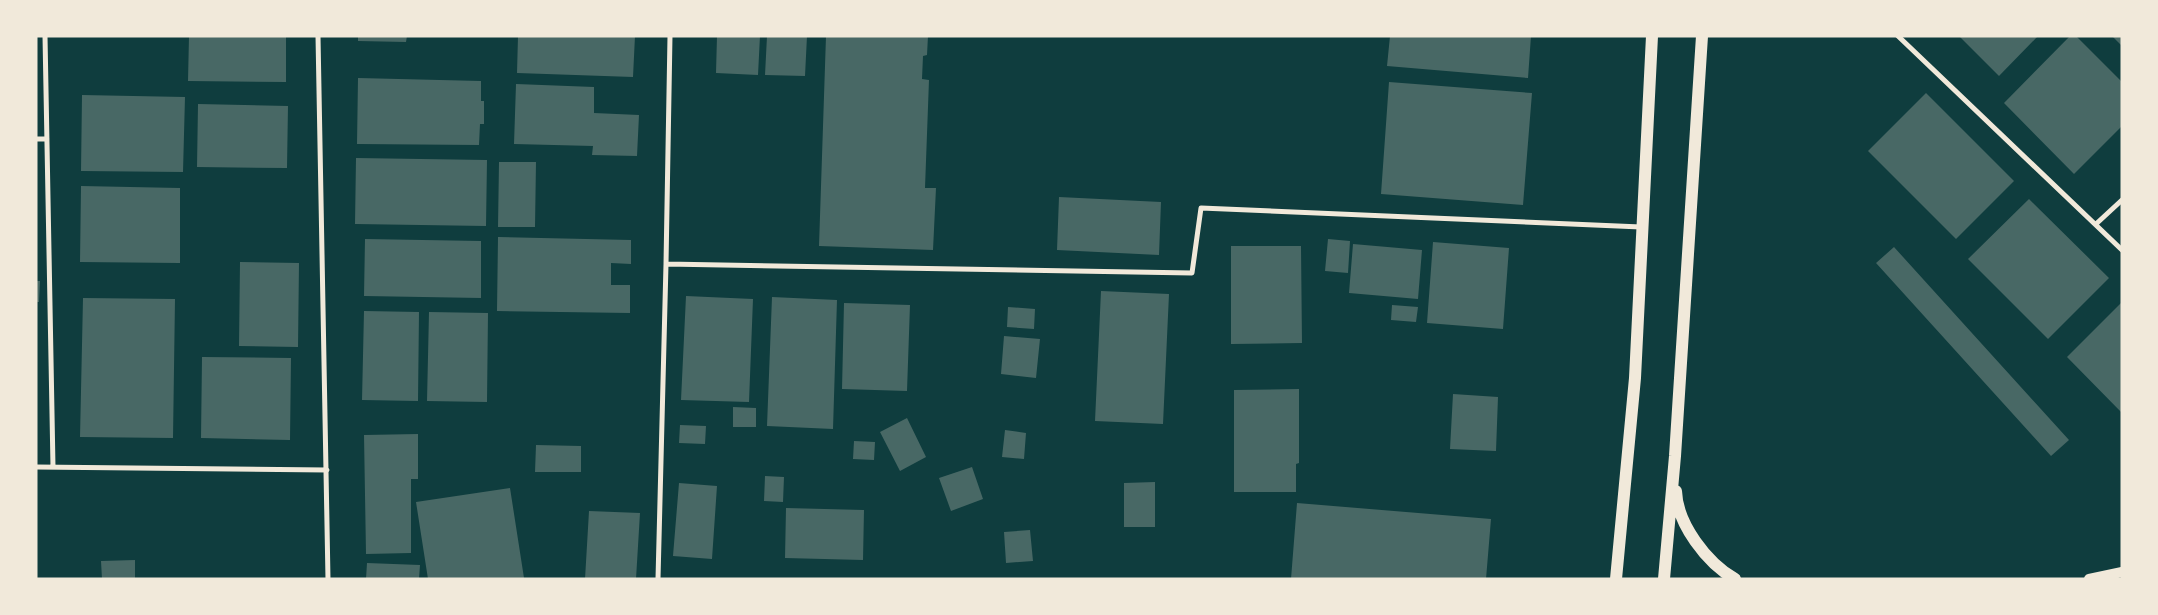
<svg xmlns="http://www.w3.org/2000/svg" width="2158" height="615" viewBox="0 0 2158 615" font-family="Raleway,sans-serif">
  <style>
    .building { fill: #486865 }
    .lines { fill: none; stroke-linecap: round; stroke-linejoin: round }
    .minor { stroke: #f1e9da; stroke-width: 5 }
    .secondary { stroke: #f1e9da; stroke-width: 10 }
    .primary { stroke: #f1e9da; stroke-width: 12 }
  </style>
  <rect width="100%" height="100%" fill="#0f3d3e"/>
  <path class="building" d="M 189,36 L 286,36 L 286,82 L 188,81 Z
    M 358,36 L 407,36 L 406,42 L 358,41 Z
    M 518,36 L 635,36 L 633,77 L 517,73 Z
    M 717,36 L 760,36 L 758,75 L 716,73 Z
    M 767,36 L 807,36 L 805,76 L 765,75 Z
    M 826,36 L 928,36 L 927,55 L 923,56 L 922,79 L 929,80 L 925,188 L 936,188 L 933,250 L 819,246 Z
    M 1390,36 L 1531,36 L 1528,78 L 1387,66 Z
    M 1959,36 L 2038,36 L 1999,76 Z
    M 2070,36 L 2076,36 L 2122,82 L 2122,126 L 2074,174 L 2004,103 Z
    M 2112,36 L 2122,36 L 2122,46 Z
    M 358,78 L 481,81 L 481,101 L 484,101 L 484,124 L 480,124 L 479,145 L 357,144 Z
    M 1389,82 L 1532,93 L 1523,205 L 1381,194 Z
    M 516,84 L 594,87 L 594,113 L 639,115 L 637,156 L 592,155 L 593,146 L 514,144 Z
    M 1926,93 L 2014,181 L 1956,239 L 1868,151 Z
    M 82,95 L 185,97 L 183,172 L 81,171 Z
    M 198,104 L 288,106 L 287,168 L 197,167 Z
    M 356,158 L 487,160 L 486,226 L 355,224 Z
    M 499,162 L 536,162 L 535,227 L 498,227 Z
    M 81,186 L 180,188 L 180,263 L 80,262 Z
    M 1059,197 L 1161,202 L 1159,255 L 1057,250 Z
    M 2029,199 L 2109,278 L 2048,339 L 1968,259 Z
    M 498,237 L 631,240 L 631,264 L 611,263 L 611,285 L 630,285 L 630,313 L 497,311 Z
    M 365,239 L 481,241 L 481,298 L 364,296 Z
    M 1328,239 L 1350,241 L 1348,273 L 1325,271 Z
    M 1433,242 L 1509,248 L 1503,329 L 1427,323 Z
    M 1353,244 L 1422,250 L 1418,299 L 1349,293 Z
    M 1231,246 L 1301,246 L 1302,343 L 1231,344 Z
    M 1894,247 L 2069,440 L 2051,456 L 1876,263 Z
    M 240,262 L 299,263 L 298,347 L 239,346 Z
    M 36,281 L 40,281 L 39,302 L 36,302 Z
    M 1101,291 L 1169,294 L 1163,424 L 1095,421 Z
    M 686,296 L 753,299 L 749,402 L 681,400 Z
    M 772,297 L 837,300 L 833,429 L 767,426 Z
    M 83,298 L 175,299 L 173,438 L 80,437 Z
    M 2122,302 L 2122,413 L 2067,357 Z
    M 844,303 L 910,305 L 907,391 L 842,389 Z
    M 1392,305 L 1418,307 L 1416,322 L 1391,320 Z
    M 1008,307 L 1035,309 L 1034,329 L 1007,327 Z
    M 364,311 L 419,312 L 418,401 L 362,400 Z
    M 429,312 L 488,313 L 487,402 L 427,401 Z
    M 1004,336 L 1040,339 L 1036,378 L 1001,374 Z
    M 202,357 L 291,358 L 290,440 L 201,438 Z
    M 1299,389 L 1299,463 L 1296,464 L 1296,492 L 1234,492 L 1234,390 Z
    M 1453,394 L 1498,397 L 1496,451 L 1450,449 Z
    M 733,407 L 756,408 L 756,427 L 733,427 Z
    M 907,418 L 926,457 L 900,471 L 880,432 Z
    M 680,425 L 706,426 L 705,444 L 679,443 Z
    M 1005,430 L 1026,433 L 1024,459 L 1002,457 Z
    M 418,434 L 418,479 L 411,479 L 411,553 L 366,554 L 364,435 Z
    M 854,441 L 875,442 L 874,460 L 853,459 Z
    M 536,445 L 581,446 L 581,472 L 535,472 Z
    M 972,467 L 983,499 L 951,511 L 939,478 Z
    M 765,476 L 784,477 L 783,502 L 764,501 Z
    M 1155,482 L 1155,527 L 1124,527 L 1124,483 Z
    M 679,483 L 717,486 L 712,559 L 673,556 Z
    M 510,488 L 524,578 L 428,579 L 416,502 Z
    M 1297,503 L 1491,519 L 1486,579 L 1291,579 Z
    M 786,508 L 864,510 L 863,560 L 785,558 Z
    M 589,511 L 640,513 L 636,579 L 585,579 Z
    M 1030,530 L 1033,561 L 1006,563 L 1004,532 Z
    M 135,560 L 135,579 L 102,579 L 101,561 Z
    M 367,563 L 420,565 L 419,579 L 366,579 Z"/>
  <g class="lines">
    <path class="minor" d="M 45,36 L 53,467
      M 318,36 L 328,579
      M 1898,36 L 2122,250
      M 36,139 L 47,139
      M 2096,224 L 2122,200
      M 666,264 L 670,36
      M 36,467 L 327,470
      M 658,579 L 666,264 L 1192,273 L 1201,208 L 1641,227"/>
    <path class="secondary" d="M 2089,579 L 2122,572"/>
    <path class="primary" d="M 1676,491 C 1677,524 1707,563 1735,579
      M 1616,579 L 1635,378 L 1652,36
      M 1664,579 L 1675,456 L 1702,36"/>
  </g>
  <rect width="2158" height="615" fill="none" stroke="#f1e9da" stroke-width="75"/>
</svg>
